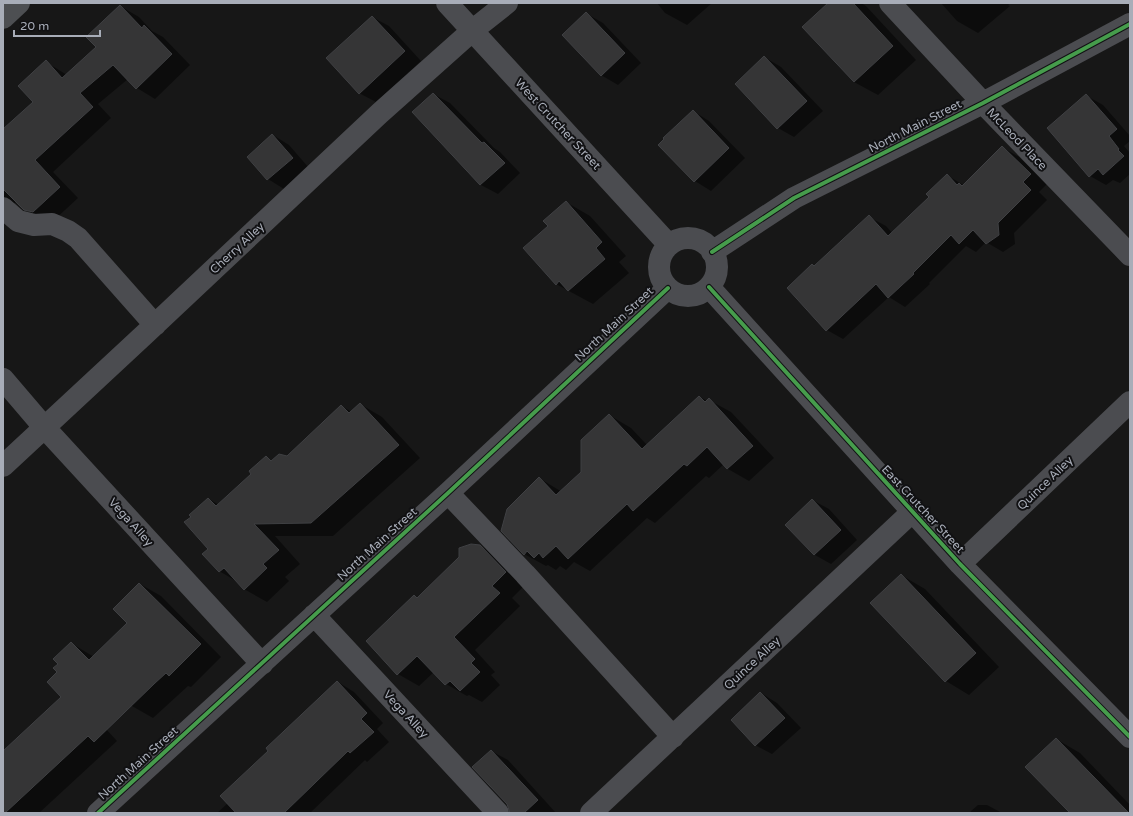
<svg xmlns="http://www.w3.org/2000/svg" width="1133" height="816" viewBox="0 0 1133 816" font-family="'Varela Round',sans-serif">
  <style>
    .shadow { fill: #0007 }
    .building { fill: #353536; stroke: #3f4043 }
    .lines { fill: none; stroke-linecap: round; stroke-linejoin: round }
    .minor { stroke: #4b4c50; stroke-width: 22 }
    .major { stroke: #4d4f52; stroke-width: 22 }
    .cycleway-casing { stroke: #111113; stroke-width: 6 }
    .cycleway { stroke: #469c4c; stroke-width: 4 }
    .labels { text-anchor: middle; stroke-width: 4; stroke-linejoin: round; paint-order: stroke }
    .street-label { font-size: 12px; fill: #a8adb8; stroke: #111113 }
  </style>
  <rect width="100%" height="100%" fill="#171717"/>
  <path class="shadow" d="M 657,3 L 712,3 L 687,25 L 665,13 Z
    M 830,3 L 861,3 L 866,6 L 916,60 L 878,95 L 854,82 Z
    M 941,3 L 1011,3 L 1008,5 L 1010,6 L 978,33 L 957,21 Z
    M 120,6 L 139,17 L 152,31 L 163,37 L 190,65 L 155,99 L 137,88 L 128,79 L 98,104 L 111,118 L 53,172 L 78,198 L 52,222 L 44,220 L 25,209 L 17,201 L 3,213 L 3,130 L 34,102 L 46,62 L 67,75 L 97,47 Z
    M 587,14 L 603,23 L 641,63 L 618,85 L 601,75 Z
    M 372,17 L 389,26 L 421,61 L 376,102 L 359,93 Z
    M 764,57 L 781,67 L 823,111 L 794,137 L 778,128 Z
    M 433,94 L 450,103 L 494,148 L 500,152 L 520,173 L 498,194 L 481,185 L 414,112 Z
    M 1087,96 L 1103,105 L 1130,136 L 1130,141 L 1124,146 L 1130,153 L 1130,174 L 1120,183 L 1113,180 L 1106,185 L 1090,176 Z
    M 693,111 L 709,121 L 745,158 L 711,191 L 695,181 Z
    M 273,135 L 289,145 L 309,168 L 284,189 L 268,179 Z
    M 1002,147 L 1019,157 L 1047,184 L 1039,192 L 1047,200 L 1014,233 L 1015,244 L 1003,252 L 986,242 L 976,252 L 966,246 L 929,283 L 930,284 L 905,307 L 889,297 L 843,339 L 827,330 L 814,266 L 869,217 L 886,226 L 893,234 L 931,197 L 947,175 L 963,185 Z
    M 566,202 L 590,216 L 626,256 L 619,262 L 629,273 L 593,304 L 556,284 L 549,226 Z
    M 700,397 L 707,401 L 709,400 L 731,412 L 774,458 L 749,481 L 728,469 L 724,464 L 709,478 L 706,476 L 655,523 L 647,518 L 590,571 L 574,562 L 566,570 L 560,566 L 556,570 L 548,565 L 546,566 L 524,554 L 539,478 L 562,492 L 582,472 L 609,415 L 631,428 L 647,445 Z
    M 360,404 L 382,417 L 420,458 L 333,536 L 275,536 L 300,564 L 285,577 L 289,581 L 267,602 L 244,589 L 238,582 L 219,571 L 210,549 L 192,517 L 209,499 L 219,505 L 253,474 L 266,457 L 272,461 L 287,457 L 341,406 L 352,412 Z
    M 812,500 L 829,509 L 857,540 L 831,564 L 815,555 L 786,525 Z
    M 480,546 L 501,558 L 526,584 L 512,598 L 520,606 L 475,650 L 495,672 L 491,675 L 500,685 L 482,702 L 469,695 L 467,696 L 446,684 L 434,672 L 419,686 L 398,674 L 418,599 Z
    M 901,575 L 925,589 L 999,667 L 969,695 L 946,681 Z
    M 140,584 L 161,596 L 221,657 L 191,687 L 188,686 L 153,718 L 132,706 L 120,693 L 95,717 L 117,741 L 39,813 L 3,813 L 3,752 L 62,697 L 59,672 L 59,664 L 71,643 L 94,657 L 128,623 Z
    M 338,682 L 354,692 L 383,723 L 377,729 L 389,742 L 367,762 L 365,760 L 310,813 L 217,813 L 228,803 L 269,751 Z
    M 761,693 L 777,703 L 801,728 L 772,754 L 755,745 Z
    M 1056,739 L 1080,753 L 1130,805 L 1130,813 L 1071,813 Z
    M 491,751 L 508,760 L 556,813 L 521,813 Z
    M 978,805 L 987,805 L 1002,813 L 970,813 L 971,811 Z"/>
  <path class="building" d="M 828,3 L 853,3 L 893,46 L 854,82 L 802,27 Z
    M 120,5 L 142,28 L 144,25 L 172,54 L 136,89 L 113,65 L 80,93 L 93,107 L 35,160 L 60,187 L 33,212 L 24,210 L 3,189 L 3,129 L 33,102 L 18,86 L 46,60 L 62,78 L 96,47 L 86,37 Z
    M 586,12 L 625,53 L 601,76 L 562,35 Z
    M 372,16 L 405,51 L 359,94 L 326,58 Z
    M 764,56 L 807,101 L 777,129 L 735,84 Z
    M 433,93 L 482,143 L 484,142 L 505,163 L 480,185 L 412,112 Z
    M 1086,94 L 1117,129 L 1109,136 L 1119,149 L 1118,150 L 1124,156 L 1103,175 L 1098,169 L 1089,177 L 1047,128 Z
    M 693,110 L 729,148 L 694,182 L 658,145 L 664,139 L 663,138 Z
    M 272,134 L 293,158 L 267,180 L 247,157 Z
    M 1002,146 L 1031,174 L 1023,182 L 1031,190 L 998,223 L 999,235 L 986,244 L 973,230 L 959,244 L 951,235 L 913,273 L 914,274 L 888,298 L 876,284 L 826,331 L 787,288 L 812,264 L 814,266 L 869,215 L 888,236 L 929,197 L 926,194 L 947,174 L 957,185 L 959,183 L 962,186 Z
    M 566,201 L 602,242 L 596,248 L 605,259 L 568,291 L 559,281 L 556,285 L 523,248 L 548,226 L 543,221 Z
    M 699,396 L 705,402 L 709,398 L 753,446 L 727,469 L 707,447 L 687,466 L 684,464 L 633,511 L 627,504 L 568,559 L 556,546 L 543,558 L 539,553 L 534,558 L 527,551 L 524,555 L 501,531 L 507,509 L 539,477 L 556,495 L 581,472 L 581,440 L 609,414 L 642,449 Z
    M 360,403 L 399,445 L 311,523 L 254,524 L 279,550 L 263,564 L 267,568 L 244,590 L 224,568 L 219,572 L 202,554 L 208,549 L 184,522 L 191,517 L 189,515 L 208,498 L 216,506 L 251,474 L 249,471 L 266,456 L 271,461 L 279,454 L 287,456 L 341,405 L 349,413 Z
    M 812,499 L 841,530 L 814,555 L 785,525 Z
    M 471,544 L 480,545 L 506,572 L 492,586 L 500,593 L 454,637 L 475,659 L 471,663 L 480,672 L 460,691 L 450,681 L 445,685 L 417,656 L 397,675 L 366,641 L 414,595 L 417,598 L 459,557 L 459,548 Z
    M 901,574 L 976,653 L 945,682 L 870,603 Z
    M 139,583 L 201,644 L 169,676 L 166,673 L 154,684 L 94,742 L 88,736 L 5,813 L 3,813 L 3,751 L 61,697 L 47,682 L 57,672 L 53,668 L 58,664 L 53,659 L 71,642 L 89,660 L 127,623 L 113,609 Z
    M 337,681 L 367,713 L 361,719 L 374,732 L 350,753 L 348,751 L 284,813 L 236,813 L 220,796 L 268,751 L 266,748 Z
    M 760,692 L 785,718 L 755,746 L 731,720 Z
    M 1056,738 L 1129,813 L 1070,813 L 1025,767 Z
    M 491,750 L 538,800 L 524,813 L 510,813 L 507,804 L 472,767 Z"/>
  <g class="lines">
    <path class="minor" d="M 447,3 L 669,245
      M 890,3 L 983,103 L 1130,255
      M 3,208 L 18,221 L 34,225 L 52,224 L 68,231 L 78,238 L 155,325
      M659 267a29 29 0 1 1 58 0a29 29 0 1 1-58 0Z
      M 712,252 L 794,198 L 983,103 L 1130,24
      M 709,287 L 960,564 L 1130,737
      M 3,379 L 44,427 L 262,664
      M 3,466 L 145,334 L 380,113 L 473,30 L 507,3
      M 448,493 L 525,574 L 673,737
      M 960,564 L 1130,402
      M 314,615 L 498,813
      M 98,813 L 448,493 L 668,288
      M 591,813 L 912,512"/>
    <path class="major" d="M 3,18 L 19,3"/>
    <g class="cycleway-casing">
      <path id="cycleway" d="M 712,252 L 794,198 L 983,103 L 1130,24
        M 709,287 L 960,564 L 1130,737
        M 98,813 L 448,493 L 668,288"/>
    </g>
    <use href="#cycleway" class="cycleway"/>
  </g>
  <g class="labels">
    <g class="street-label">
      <text transform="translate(558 124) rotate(47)" y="4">West Crutcher Street</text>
      <text transform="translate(915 126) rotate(-27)" y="4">North Main Street</text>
      <text transform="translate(1017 139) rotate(46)" y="4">McLeod Place</text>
      <text transform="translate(237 248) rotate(-43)" y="4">Cherry Alley</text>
      <text transform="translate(614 324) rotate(-43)" y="4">North Main Street</text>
      <text transform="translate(1045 483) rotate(-44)" y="4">Quince Alley</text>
      <text transform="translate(923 509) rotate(47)" y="4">East Crutcher Street</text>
      <text transform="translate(131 522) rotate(48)" y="4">Vega Alley</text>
      <text transform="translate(377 544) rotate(-42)" y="4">North Main Street</text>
      <text transform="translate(752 663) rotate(-43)" y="4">Quince Alley</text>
      <text transform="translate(406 714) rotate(47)" y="4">Vega Alley</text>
      <text transform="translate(138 763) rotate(-42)" y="4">North Main Street</text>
    </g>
  </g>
  <rect width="1133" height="816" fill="none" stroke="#a8adb8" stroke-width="8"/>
  <path d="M14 30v6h86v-6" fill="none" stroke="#a8adb8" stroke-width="2"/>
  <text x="20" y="30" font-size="12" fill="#a8adb8" stroke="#111113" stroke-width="3" paint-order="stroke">20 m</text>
</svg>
